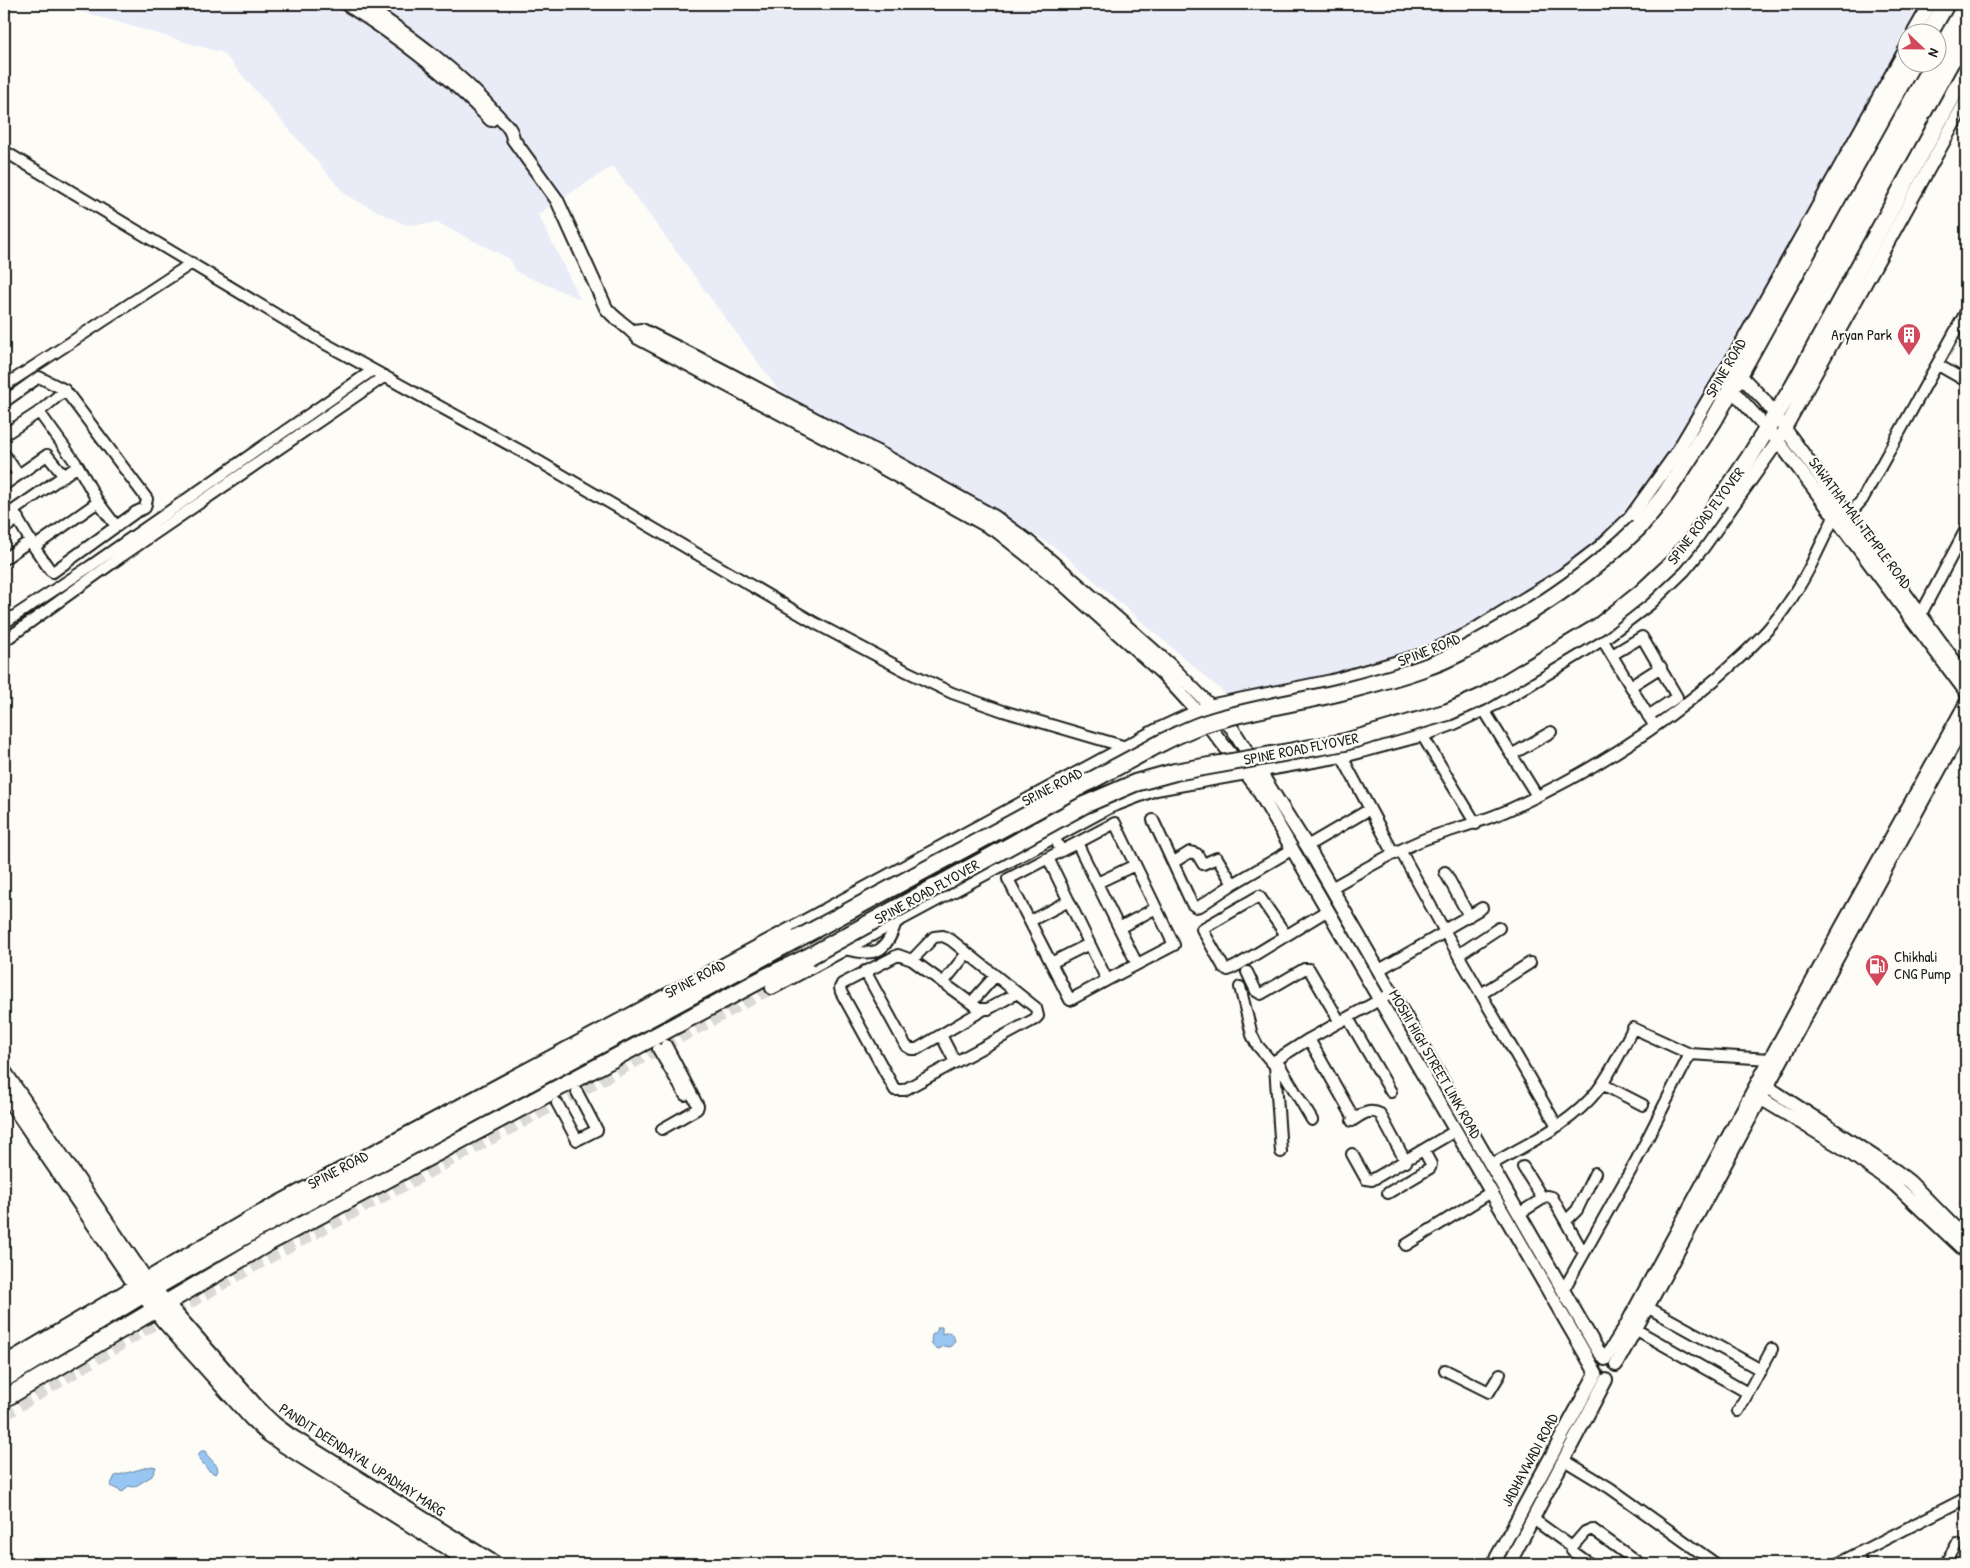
<svg xmlns="http://www.w3.org/2000/svg" width="1970" height="1568" viewBox="0 0 1970 1568" font-family="'Patrick Hand',sans-serif">
  <style>
    .built { fill: #e9ecf7 }
    .water { fill: #98c6f3; stroke: #66829d }
    .lines { fill: none; stroke-linecap: round; stroke-linejoin: round }
    .tertiary-tunnel { stroke: #dbdad6; stroke-width: 12; stroke-dasharray: 12 6; stroke-linecap: butt }
    .minor-casing { stroke: #1c1c1c; stroke-width: 14 }
    .tertiary-casing { stroke: #1c1c1c; stroke-width: 16 }
    .secondary-casing { stroke: #1c1c1c; stroke-width: 18 }
    .primary-casing { stroke: #1c1c1c; stroke-width: 20 }
    .minor { stroke: #fdfcf7; stroke-width: 10 }
    .tertiary { stroke: #fdfcf7; stroke-width: 12 }
    .secondary { stroke: #fdfcf7; stroke-width: 14 }
    .primary { stroke: #fdfcf7; stroke-width: 16 }
    .primary-bridge-casing { stroke: #1c1c1c; stroke-width: 20; stroke-linecap: butt }
    .primary-bridge { stroke: #fdfcf7; stroke-width: 16 }
    .labels { text-anchor: middle; stroke-width: 4.5; stroke-linejoin: round; paint-order: stroke }
    .poi-label { font-size: 15px; fill: #1c1c1c; stroke: #fdfcf7; text-anchor: end }
    .street-label { font-size: 15px; fill: #1c1c1c; stroke: #fdfcf7 }
  </style>
  <rect width="100%" height="100%" fill="#fdfcf7"/>
  <filter id="ink" filterUnits="userSpaceOnUse"><feTurbulence type="fractalNoise" baseFrequency=".02" numOctaves="2"/><feDisplacementMap in="SourceGraphic" scale="10" xChannelSelector="R" yChannelSelector="G"/><feConvolveMatrix kernelMatrix="1 2 1 2 8 2 1 2 1" color-interpolation-filters="sRGB"/></filter>
  <g filter="url(#ink)">
    <path class="built" d="M 56,4 L 1921,4 L 1690,424 L 1594,549 L 1457,642 L 1235,702 L 1056,548 L 936,474 L 866,442 L 779,391 L 613,166 L 538,214 L 580,299 L 516,272 L 510,259 L 438,223 L 406,225 L 347,196 L 223,53 Z"/>
    <path class="water" d="M 938,1327 L 942,1327 L 942,1334 L 949,1332 L 953,1335 L 955,1341 L 950,1347 L 944,1346 L 939,1349 C 932,1347 930,1342 932,1335 L 937,1331 Z
      M 201,1451 L 206,1451 L 206,1454 L 217,1466 L 218,1471 L 215,1474 L 208,1470 L 198,1457 Z
      M 152,1466 L 156,1467 L 152,1476 L 134,1487 L 128,1486 L 123,1492 L 110,1486 L 115,1476 Z"/>
    <g class="lines">
      <path class="tertiary-tunnel" d="M 4,1415 L 194,1300 L 272,1256 L 772,988"/>
      <g class="minor-casing">
        <path id="minor" d="M 4,151 L 322,342 L 528,455 L 815,623 L 906,671 L 952,693 L 1003,711 L 1126,747
          M 1938,365 L 1966,381
          M 4,386 L 192,263
          M 4,402 L 39,377 L 65,390 L 147,499 L 145,508 L 136,512 L 53,572 L 50,570 L 34,547 L 98,502 L 78,466 L 39,412
          M 4,435 L 39,412 L 65,390
          M 4,454 L 18,474
          M 4,485 L 47,455 L 64,476
          M 98,502 L 116,526
          M 13,511 L 34,547
          M 1848,516 L 1862,500 L 1966,312
          M 4,517 L 78,466
          M 4,529 L 18,518
          M 4,559 L 31,540
          M 1921,614 L 1966,529
          M 4,623 L 89,567 L 373,370
          M 1602,639 L 1652,722
          M 4,641 L 122,556 L 385,376
          M 1612,655 L 1642,637 L 1677,697 L 1648,716
          M 1631,686 L 1661,667
          M 1484,710 L 1537,796
          M 1422,735 L 1476,824
          M 1341,755 L 1394,854
          M 1511,755 L 1551,732
          M 1153,820 L 1192,904 L 1196,907 L 1200,906 L 1233,884 L 1293,849
          M 1054,836 L 1061,851 L 1048,858 L 1107,980 L 1174,945 L 1115,823 L 1077,843
          M 1307,846 L 1370,809
          M 1400,850 L 1444,930 L 1557,1126
          M 1061,851 L 1077,843 L 1137,964
          M 1048,858 L 1008,879 L 1070,1000 L 1107,980
          M 1174,862 L 1190,852 L 1197,854 L 1203,864 L 1217,858 L 1233,884
          M 1445,872 L 1469,916
          M 1097,883 L 1135,865
          M 1331,888 C 1362,871 1392,852 1425,839 C 1456,828 1487,821 1517,806 C 1596,769 1672,720 1736,661 C 1755,644 1773,626 1787,605 C 1807,577 1820,546 1835,515
          M 1030,921 L 1069,901
          M 1119,928 L 1156,908
          M 1444,930 L 1482,908
          M 1286,935 L 1259,896 L 1202,929 L 1224,968 L 1228,970 L 1238,965 L 1328,910
          M 845,949 C 876,957 886,953 896,922
          M 1458,955 L 1499,928
          M 912,960 L 934,937 L 943,936 L 951,940 L 1036,1008 L 1038,1016 L 1035,1019 L 904,1090 L 895,1090 L 841,992 L 840,988 L 842,984 L 898,955 L 912,960 L 979,1009 L 988,1009 L 1017,993
          M 1051,963 L 1089,944
          M 1379,970 L 1445,932
          M 865,971 L 906,1046 L 911,1049 L 917,1049 L 983,1010
          M 1247,972 L 1256,991 L 1261,994 L 1304,969 L 1309,969 L 1340,1022
          M 943,983 L 967,953
          M 1240,987 L 1252,1035 L 1257,1045 L 1275,1066 L 1281,1152
          M 1481,994 L 1530,963
          M 971,1003 L 995,976
          M 1348,1018 L 1391,1092
          M 941,1035 L 955,1062
          M 1309,1039 L 1352,1115
          M 658,1049 L 685,1095
          M 1277,1061 L 1312,1120
          M 1273,1062 L 1309,1039 L 1392,993
          M 1602,1084 L 1643,1105
          M 557,1103 L 577,1140 L 597,1130 L 577,1092
          M 1352,1121 C 1361,1115 1369,1108 1380,1114 L 1406,1162
          M 662,1129 L 697,1109 L 698,1106 L 666,1045
          M 1352,1154 L 1366,1179 L 1372,1180 L 1455,1131
          M 1491,1165 C 1528,1143 1570,1125 1597,1091 C 1612,1072 1622,1049 1633,1028 L 1690,1054 L 1770,1059
          M 1523,1167 L 1543,1199
          M 1388,1193 L 1430,1168 L 1431,1164 L 1424,1151
          M 1520,1213 L 1547,1196 L 1552,1197 L 1580,1247
          M 1566,1221 L 1577,1210 L 1595,1173
          M 1406,1245 L 1491,1192
          M 1564,1289 L 1636,1161 L 1690,1054
          M 1647,1307 L 1761,1370
          M 1635,1329 L 1748,1393
          M 1445,1370 L 1489,1392 L 1500,1374
          M 1738,1411 L 1772,1349
          M 1564,1460 L 1610,1488 L 1716,1564
          M 1533,1519 L 1572,1547 L 1572,1551 L 1590,1564
          M 1572,1547 L 1585,1532 L 1592,1529 L 1640,1564
          M 1855,1555 L 1863,1564
          M 1837,1564 L 1966,1498
          M 1945,1564 L 1957,1544"/>
      </g>
      <g class="tertiary-casing">
        <path id="tertiary" d="M 346,4 C 399,37 448,75 491,120
          M 362,4 C 410,36 457,70 496,114 C 503,122 512,128 513,139 L 557,200 L 606,308 C 615,320 629,326 638,338 L 870,461 L 998,532 L 1063,584 L 1163,674 L 1197,711 L 1255,785 L 1596,1373 L 1493,1564
          M 1914,32 L 1930,4
          M 633,331 L 642,330 L 720,369 L 885,456 L 995,517 L 1029,542 L 1125,625 L 1171,666 L 1232,728 L 1307,846 L 1597,1349 L 1605,1359 L 1624,1329 L 1841,928 L 1966,703
          M 1735,370 L 1764,400 L 1966,677
          M 1726,383 L 1778,441 L 1966,692
          M 772,988 L 1109,807 L 1156,789 L 1347,755 L 1422,735 L 1452,724 L 1503,700 L 1583,651 L 1605,637 L 1650,603 L 1684,570 L 1703,547 L 1778,441 L 1966,101
          M 1760,1082 L 1896,1171 L 1910,1182 L 1966,1239
          M 1755,1095 L 1843,1148 L 1895,1185 L 1966,1252
          M 4,1363 L 251,1217 L 792,928 L 1155,731 L 1209,706 L 1332,681 L 1426,654 L 1466,635 L 1544,587 L 1563,575 L 1600,547 L 1630,518 L 1676,454 L 1741,344 L 1908,45
          M 1616,1365 L 1966,721
          M 1509,1564 L 1606,1380"/>
      </g>
      <g class="secondary-casing">
        <path id="secondary" d="M 4,1072 L 145,1279 L 260,1411 L 274,1424 L 290,1436 L 495,1564
          M 4,1092 L 135,1284 L 163,1320 L 252,1419 L 267,1433 L 284,1445 L 473,1564"/>
      </g>
      <g class="primary-casing">
        <path id="primary" d="M 1930,32 L 1946,4
          M 1720,501 L 1749,458 L 1793,387 L 1966,71
          M 1639,527 L 1665,495 L 1714,420 L 1913,62
          M 4,1379 L 154,1288 L 257,1229 L 797,939
          M 4,1399 L 266,1244 L 766,977 L 808,957"/>
      </g>
      <use href="#minor" class="minor"/>
      <use href="#tertiary" class="tertiary"/>
      <use href="#secondary" class="secondary"/>
      <use href="#primary" class="primary"/>
      <g class="primary-bridge-casing">
        <path id="primary-bridge" d="M 797,939 L 1161,743 C 1177,735 1193,727 1210,722 C 1255,708 1303,702 1349,690 C 1376,683 1403,676 1429,666 C 1452,658 1472,646 1493,634 C 1547,603 1594,571 1639,527
          M 808,957 L 1084,805 L 1135,783 L 1175,772 L 1345,742 L 1448,712 L 1482,697 L 1598,627 L 1641,593 L 1675,561 L 1693,539 L 1720,501"/>
      </g>
      <use href="#primary-bridge" class="primary-bridge"/>
    </g>
  </g>
  <defs>
    <g id="building-pin" transform="scale(1.25)"><path d="M0 17L-7.5 6A9.5 9.5 0 1 1 7.5 6Z" fill="#d1495b" stroke="#fdfcf7"/><path d="M-4-6H4V6H1V3H-1V6H-4ZM-2.5-4.3h1.7v1.8h-1.7ZM.8-4.3h1.7v1.8H.8ZM-2.5-1h1.7V.8h-1.7ZM.8-1h1.7V.8H.8Z" fill="#fff"/></g>
    <g id="fuel-pin" transform="scale(1.25)"><path d="M0 17L-7.5 6A9.5 9.5 0 1 1 7.5 6Z" fill="#d1495b" stroke="#fdfcf7"/><path d="M-5.5-6h7V0h2V4h1.3V-2.5L3-4.5l.8-.8L6-3V5H2.5V1h-1V6h-7ZM-4.2-4.7v3.2H.2V-4.7Z" fill="#fff"/></g>
  </defs>
  <g fill-rule="evenodd">
    <use href="#building-pin" x="1909" y="335"/>
    <use href="#fuel-pin" x="1877" y="966"/>
  </g>
  <g class="labels">
    <g class="poi-label">
      <text x="1892" y="340">Aryan Park</text>
      <text x="1894" y="962" text-anchor="start">Chikhali<tspan x="1894" dy="17">CNG Pump</tspan></text>
    </g>
    <g class="street-label">
      <text transform="translate(1726 368) rotate(-60)" y="5">SPINE ROAD</text>
      <text transform="translate(1706 516) rotate(-53)" y="5">SPINE ROAD FLYOVER</text>
      <text transform="translate(1860 523) rotate(53)" y="5">SAWATHA MALI TEMPLE ROAD</text>
      <text transform="translate(1429 650) rotate(-22)" y="5">SPINE ROAD</text>
      <text transform="translate(1301 749) rotate(-11)" y="5">SPINE ROAD FLYOVER</text>
      <text transform="translate(1052 787) rotate(-28)" y="5">SPINE ROAD</text>
      <text transform="translate(927 892) rotate(-29)" y="5">SPINE ROAD FLYOVER</text>
      <text transform="translate(695 979) rotate(-28)" y="5">SPINE ROAD</text>
      <text transform="translate(1435 1064) rotate(60)" y="5">MOSHI HIGH STREET LINK ROAD</text>
      <text transform="translate(338 1170) rotate(-28)" y="5">SPINE ROAD</text>
      <text transform="translate(362 1460) rotate(33)" y="5">PANDIT DEENDAYAL UPADHAY MARG</text>
      <text transform="translate(1530 1460) rotate(-62)" y="5">JADHAVWADI ROAD</text>
    </g>
  </g>
  <rect width="1970" height="1568" fill="none" stroke="#fdfcf7" stroke-width="20"/>
  <rect x="10" y="10" width="1950" height="1548" fill="none" stroke="#1c1c1c" stroke-width="2" filter="url(#ink)"/>
  <g transform="translate(1922 48) rotate(112)"><circle r="24" fill="#fdfcf7" stroke="#a3a29f"/>
  <path d="M0-4L9 19L0 12L-9 19Z" fill="#d1495b"/>
  <text y="-8" font-size="14" font-weight="bold" text-anchor="middle" fill="#1c1c1c">N</text>
  </g>
</svg>
